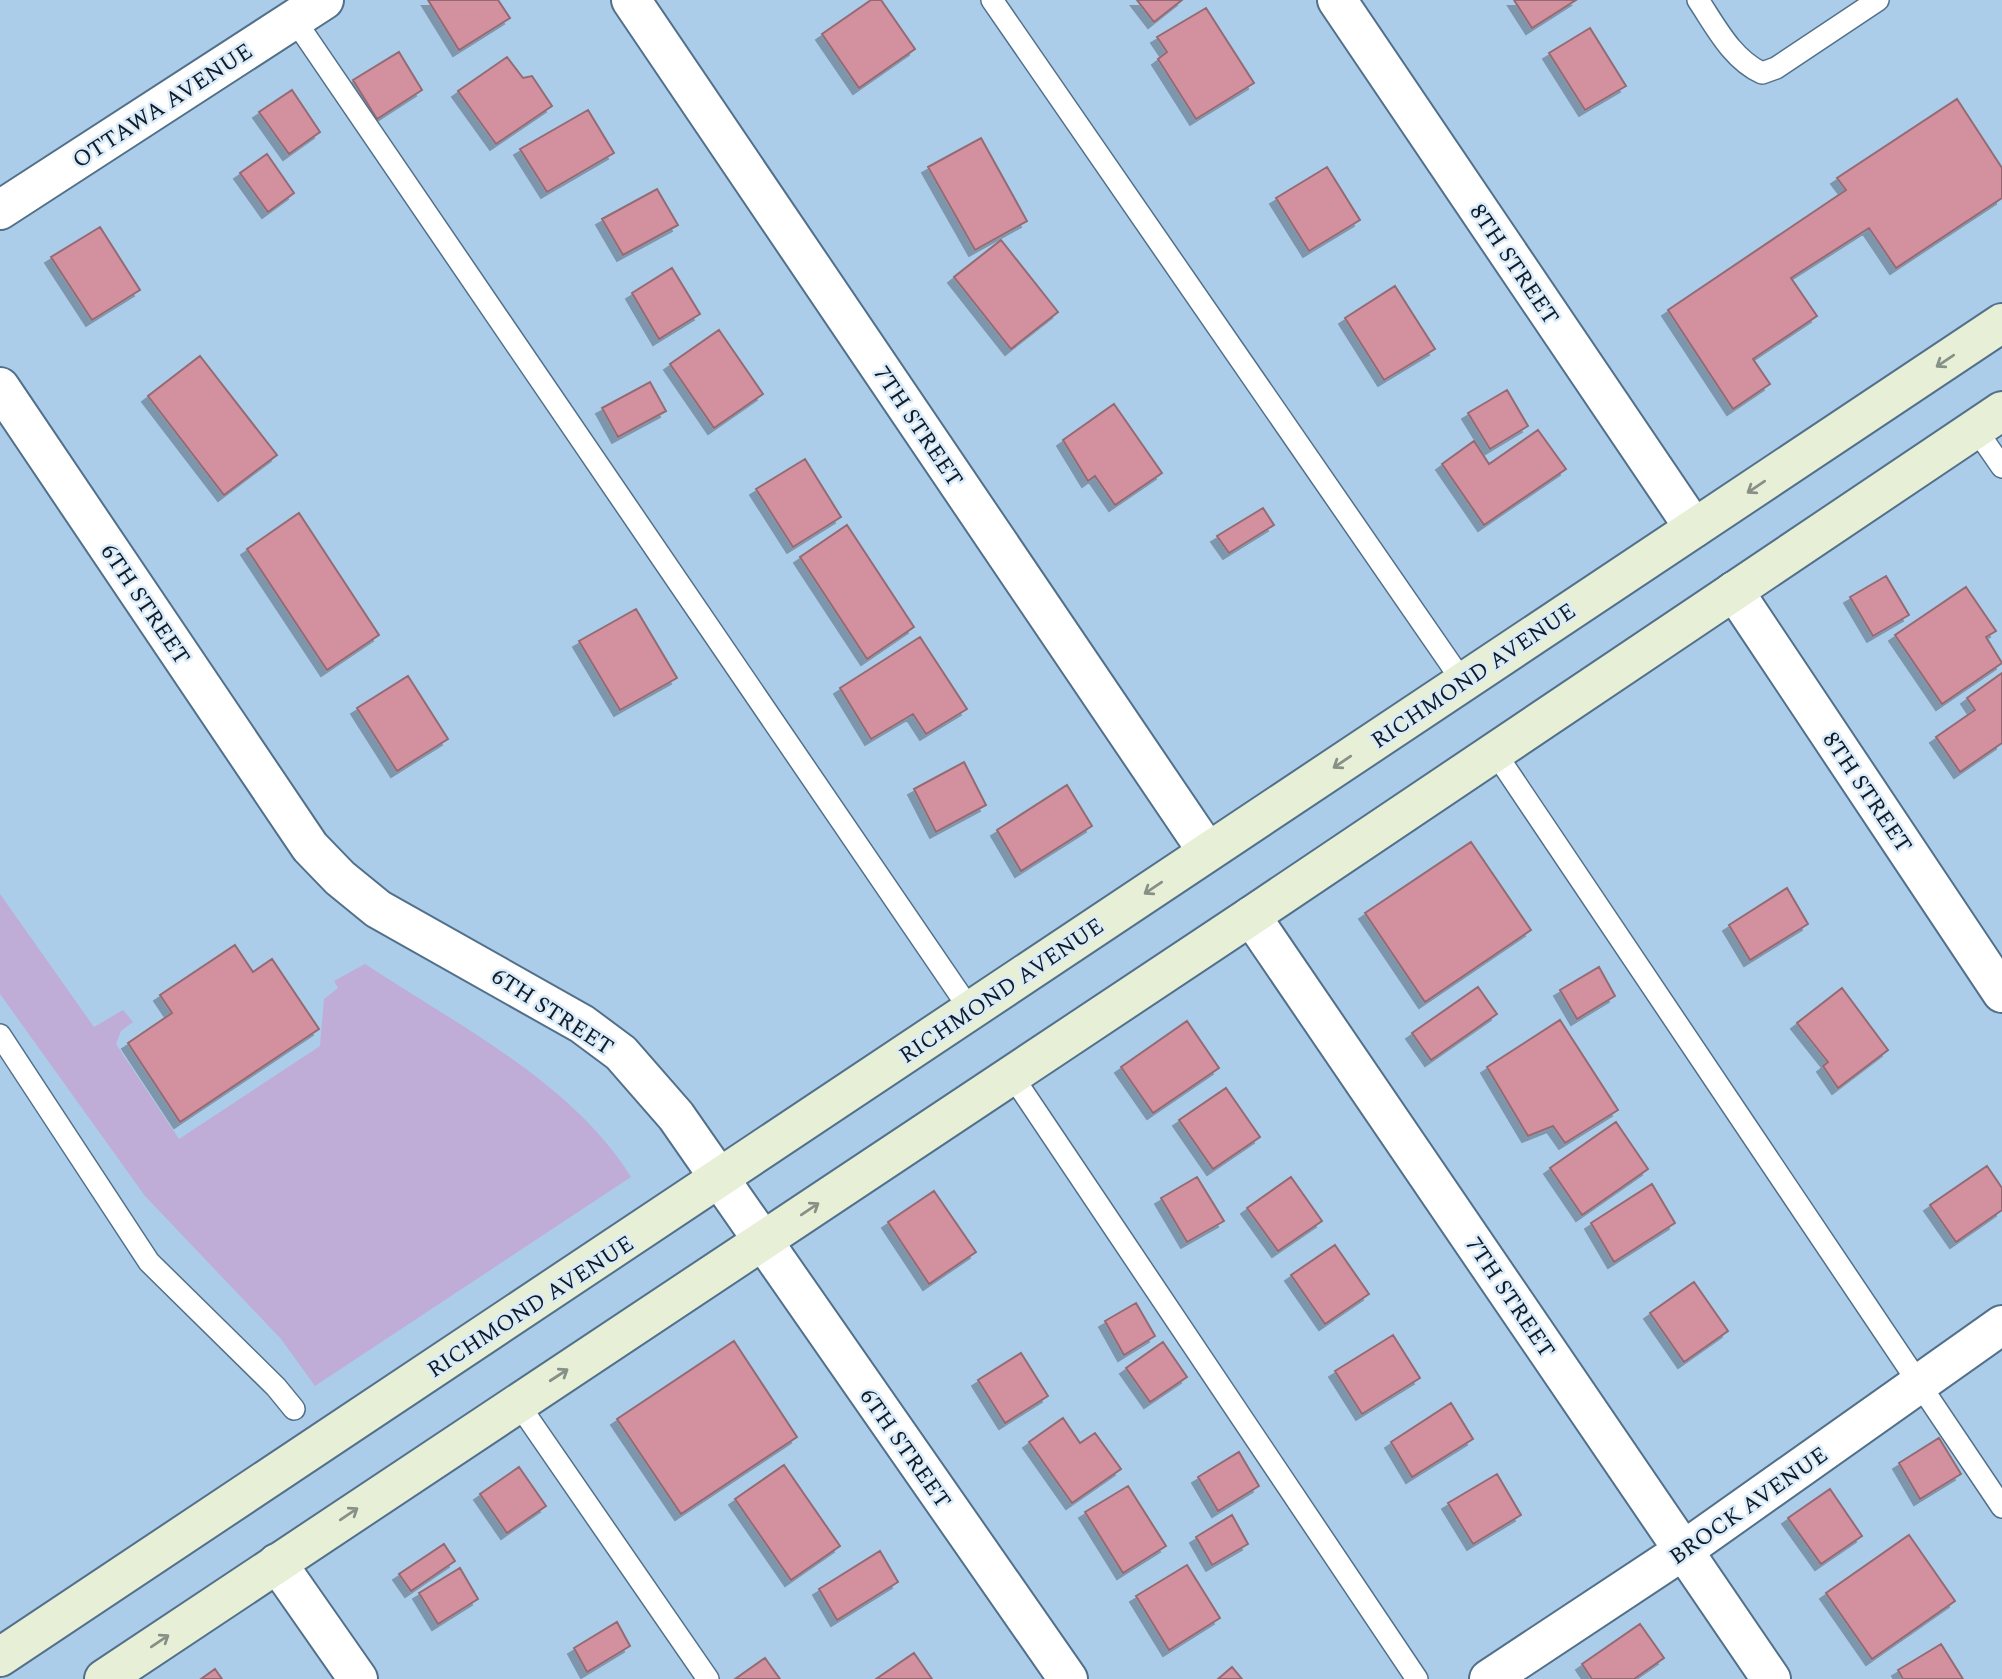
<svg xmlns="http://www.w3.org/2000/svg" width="2002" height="1679" viewBox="0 0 2002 1679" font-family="Spectral,serif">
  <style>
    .green { fill: #bfacd7 }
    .building { fill: #d3919f; stroke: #946b74; stroke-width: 2; filter: url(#shadow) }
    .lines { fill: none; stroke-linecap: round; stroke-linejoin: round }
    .service-casing { stroke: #52708a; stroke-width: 24 }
    .minor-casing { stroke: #52708a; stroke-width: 42 }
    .secondary-casing { stroke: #52708a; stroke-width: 42 }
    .service { stroke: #fff; stroke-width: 21 }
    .minor { stroke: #fff; stroke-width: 38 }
    .secondary { stroke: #e7f0d7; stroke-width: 38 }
    .oneway { stroke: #869087 }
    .labels { text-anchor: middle; stroke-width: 5; stroke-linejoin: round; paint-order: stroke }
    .street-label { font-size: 23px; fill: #0f1b26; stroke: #daebfa }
  </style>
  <defs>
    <filter id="shadow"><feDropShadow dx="-6" dy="6" stdDeviation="0" flood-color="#0004"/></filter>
  </defs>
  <rect width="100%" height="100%" fill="#accdea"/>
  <path class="green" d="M 0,894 L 94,1027 L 123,1010 L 133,1022 L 121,1031 L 116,1044 L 179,1139 L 320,1046 L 324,999 L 338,988 L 334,981 L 365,964 C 456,1024 573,1083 631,1177 L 315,1386 L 281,1339 L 145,1196 L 0,994 Z"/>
  <path class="building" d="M 428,0 L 498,0 L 510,18 L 459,50 Z
    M 871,0 L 881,0 L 915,49 L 859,88 L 822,34 Z
    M 1137,0 L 1182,0 L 1154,22 Z
    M 1514,0 L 1576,0 L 1532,28 Z
    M 1206,8 L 1254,83 L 1196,119 L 1158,59 L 1167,52 L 1157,37 Z
    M 1590,28 L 1626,86 L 1585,110 L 1549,53 Z
    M 399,52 L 422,90 L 377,119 L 353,80 Z
    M 507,57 L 523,78 L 532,76 L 552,106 L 496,144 L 458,91 Z
    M 292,90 L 320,132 L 289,154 L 259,112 Z
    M 1957,99 L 2002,168 L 2002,198 L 1896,268 L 1869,228 L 1791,278 L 1817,316 L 1753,359 L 1770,384 L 1733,409 L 1668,310 L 1846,190 L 1837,178 Z
    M 588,110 L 614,153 L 547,192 L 520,149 Z
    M 981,138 L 1027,221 L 975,250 L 928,167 Z
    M 267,154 L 294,193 L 268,212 L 240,173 Z
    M 1327,167 L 1360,220 L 1309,251 L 1276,198 Z
    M 657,189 L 678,225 L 623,255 L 602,219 Z
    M 100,227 L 140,290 L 92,320 L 51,257 Z
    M 1001,240 L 1058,312 L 1011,349 L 954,277 Z
    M 672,268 L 700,314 L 659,339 L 632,293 Z
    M 1395,286 L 1435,349 L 1384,380 L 1345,318 Z
    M 719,330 L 763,394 L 714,428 L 670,364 Z
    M 200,356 L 277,455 L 224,495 L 148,396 Z
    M 650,382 L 666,411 L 618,437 L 602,408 Z
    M 1507,390 L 1528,426 L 1490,449 L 1468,413 Z
    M 1114,404 L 1162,473 L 1115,505 L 1095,476 L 1088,481 L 1063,440 Z
    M 1538,430 L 1566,469 L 1484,525 L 1442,464 L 1474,441 L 1489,464 Z
    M 805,459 L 841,517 L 793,547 L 756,489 Z
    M 1263,508 L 1274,525 L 1229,553 L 1217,536 Z
    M 299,513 L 379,635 L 327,670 L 247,549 Z
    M 847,525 L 914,627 L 867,659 L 800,557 Z
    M 1886,576 L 1909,615 L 1873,636 L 1850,597 Z
    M 1966,587 L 1996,631 L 1986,637 L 2002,663 L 1942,704 L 1895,635 Z
    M 636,609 L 677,678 L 620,710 L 579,641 Z
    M 920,637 L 967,709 L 926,734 L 913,714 L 871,739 L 840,688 Z
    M 2002,673 L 2002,743 L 1960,772 L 1936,737 L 1975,710 L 1967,698 Z
    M 408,676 L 448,739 L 397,771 L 357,708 Z
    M 964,762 L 986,805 L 936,832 L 914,789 Z
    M 1067,785 L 1092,826 L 1021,871 L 997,830 Z
    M 1471,842 L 1531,930 L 1425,1002 L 1365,913 Z
    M 1787,888 L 1808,924 L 1750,960 L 1729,925 Z
    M 235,945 L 253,972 L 272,959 L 319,1029 L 180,1122 L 128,1043 L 172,1013 L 160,995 Z
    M 1599,967 L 1615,996 L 1577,1019 L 1560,990 Z
    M 1478,987 L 1497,1014 L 1431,1060 L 1412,1033 Z
    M 1842,988 L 1888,1050 L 1838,1088 L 1823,1066 L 1828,1062 L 1797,1023 Z
    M 1560,1020 L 1618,1110 L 1565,1143 L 1553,1126 L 1528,1136 L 1487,1067 Z
    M 1187,1021 L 1219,1068 L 1153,1113 L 1121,1067 Z
    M 1226,1088 L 1260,1137 L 1213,1169 L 1179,1120 Z
    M 1616,1122 L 1648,1169 L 1582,1215 L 1550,1168 Z
    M 1987,1166 L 2002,1188 L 2002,1210 L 1956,1242 L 1930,1205 Z
    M 1197,1177 L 1224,1221 L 1187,1242 L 1161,1198 Z
    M 1291,1177 L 1322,1221 L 1278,1251 L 1247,1208 Z
    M 1652,1184 L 1675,1223 L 1614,1262 L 1591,1223 Z
    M 934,1191 L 976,1252 L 929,1284 L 888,1222 Z
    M 1335,1245 L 1369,1294 L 1325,1324 L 1291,1275 Z
    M 1694,1282 L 1728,1331 L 1684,1362 L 1650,1313 Z
    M 1136,1303 L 1155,1336 L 1124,1355 L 1105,1321 Z
    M 1393,1335 L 1420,1378 L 1362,1414 L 1335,1371 Z
    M 734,1341 L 797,1437 L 681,1514 L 617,1419 Z
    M 1163,1342 L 1187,1377 L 1150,1402 L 1126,1368 Z
    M 1021,1353 L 1048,1396 L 1005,1423 L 978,1380 Z
    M 1451,1403 L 1473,1439 L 1412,1477 L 1391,1442 Z
    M 1063,1418 L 1080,1443 L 1095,1433 L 1121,1469 L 1072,1503 L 1029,1442 Z
    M 1939,1438 L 1961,1474 L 1920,1499 L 1899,1463 Z
    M 1239,1452 L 1259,1486 L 1218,1511 L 1198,1477 Z
    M 784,1465 L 840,1546 L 791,1580 L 735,1499 Z
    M 519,1467 L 546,1506 L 507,1533 L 480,1494 Z
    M 1497,1474 L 1521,1515 L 1473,1544 L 1448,1503 Z
    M 1128,1486 L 1166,1546 L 1123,1573 L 1085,1512 Z
    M 1830,1489 L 1862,1536 L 1821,1564 L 1788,1518 Z
    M 1232,1515 L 1248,1544 L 1212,1565 L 1196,1537 Z
    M 1909,1535 L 1955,1601 L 1872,1659 L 1826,1593 Z
    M 444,1544 L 455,1561 L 411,1591 L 399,1574 Z
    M 880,1551 L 898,1582 L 837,1620 L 819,1589 Z
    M 1187,1565 L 1220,1618 L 1169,1650 L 1136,1596 Z
    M 460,1568 L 478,1599 L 438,1624 L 419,1593 Z
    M 617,1622 L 630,1646 L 587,1672 L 574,1648 Z
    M 1640,1624 L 1664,1658 L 1634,1679 L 1592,1679 L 1582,1664 Z
    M 1941,1644 L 1963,1679 L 1903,1679 L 1898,1670 Z
    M 914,1653 L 932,1679 L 876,1679 Z
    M 765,1658 L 780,1679 L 735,1679 Z
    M 1232,1667 L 1242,1679 L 1218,1679 Z
    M 215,1669 L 222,1679 L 201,1679 Z"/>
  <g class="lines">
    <g class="service-casing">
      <path id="service" d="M 992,0 L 1463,682
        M 1698,0 C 1716,27 1732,59 1762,73 L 1776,68 L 1878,0
        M 294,19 L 971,1011
        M 1975,428 L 2002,467
        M 1494,751 L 2002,1507
        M 0,1035 L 149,1262 L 276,1387 L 294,1409
        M 1011,1074 L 1417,1679
        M 517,1402 L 708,1679"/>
    </g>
    <g class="minor-casing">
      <path id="minor" d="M 631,0 L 1207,851
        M 1337,0 L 1694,528
        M 0,210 L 324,0
        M 0,387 L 310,847 L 340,878 L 378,909 L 582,1024 L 621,1053 L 676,1116 L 1068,1679
        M 1734,591 L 2002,993
        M 1251,916 L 1771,1679
        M 277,1563 L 358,1679
        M 1489,1679 L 1684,1550 L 2002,1325"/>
    </g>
    <g class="secondary-casing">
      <path id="secondary" d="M 0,1657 L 2002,323
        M 104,1679 L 1251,916 L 2002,411"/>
    </g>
    <use href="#service" class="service"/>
    <use href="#minor" class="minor"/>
    <use href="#secondary" class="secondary"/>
  </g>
  <defs><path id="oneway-shaft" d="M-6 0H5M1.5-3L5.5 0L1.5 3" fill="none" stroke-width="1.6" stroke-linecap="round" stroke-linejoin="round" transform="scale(1.75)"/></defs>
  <g class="oneway">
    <use href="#oneway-shaft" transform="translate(1945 361) rotate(146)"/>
    <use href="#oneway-shaft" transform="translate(1756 487) rotate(146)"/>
    <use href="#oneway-shaft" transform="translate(1342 762) rotate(146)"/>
    <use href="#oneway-shaft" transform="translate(1153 888) rotate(146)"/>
    <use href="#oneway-shaft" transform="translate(810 1209) rotate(-34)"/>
    <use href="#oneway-shaft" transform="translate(559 1375) rotate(-33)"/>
    <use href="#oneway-shaft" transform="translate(349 1514) rotate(-34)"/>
    <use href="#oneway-shaft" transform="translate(160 1641) rotate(-34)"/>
  </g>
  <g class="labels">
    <g class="street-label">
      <text transform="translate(162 105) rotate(-33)" y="8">OTTAWA AVENUE</text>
      <text transform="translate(1515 264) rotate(56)" y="8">8TH STREET</text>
      <text transform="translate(919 426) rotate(56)" y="8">7TH STREET</text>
      <text transform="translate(146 604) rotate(56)" y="8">6TH STREET</text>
      <text transform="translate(1473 675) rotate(-34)" y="8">RICHMOND AVENUE</text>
      <text transform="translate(1868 792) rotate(56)" y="8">8TH STREET</text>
      <text transform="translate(1001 990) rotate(-34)" y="8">RICHMOND AVENUE</text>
      <text transform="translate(553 1011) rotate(33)" y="8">6TH STREET</text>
      <text transform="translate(1511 1297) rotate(56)" y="8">7TH STREET</text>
      <text transform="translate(530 1306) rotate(-33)" y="8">RICHMOND AVENUE</text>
      <text transform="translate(906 1448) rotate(55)" y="8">6TH STREET</text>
      <text transform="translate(1748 1505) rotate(-35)" y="8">BROCK AVENUE</text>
    </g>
  </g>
</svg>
